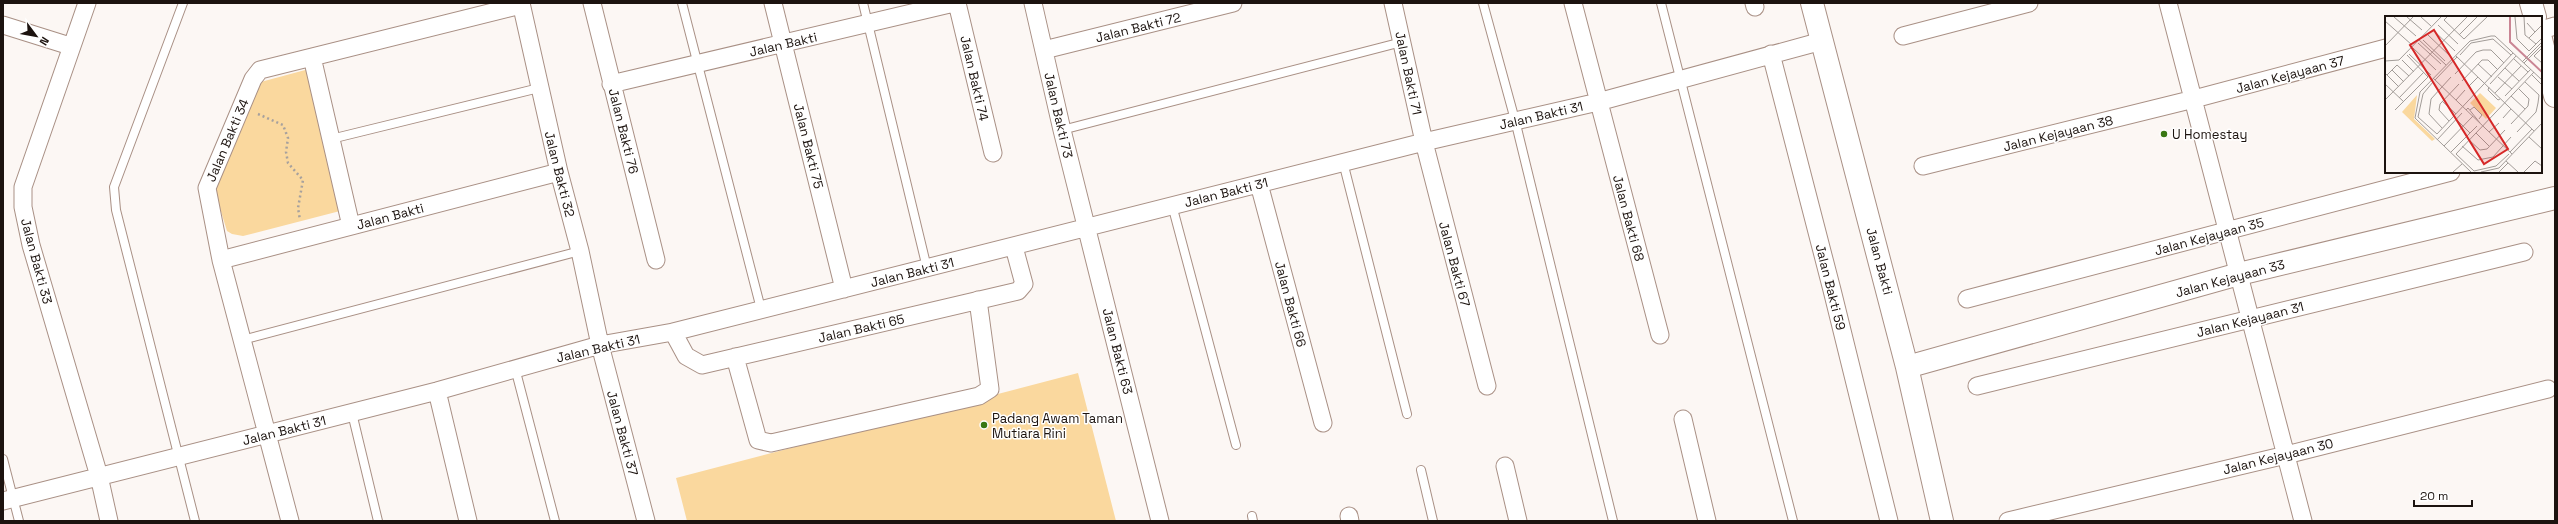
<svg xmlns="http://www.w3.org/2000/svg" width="2558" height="524" viewBox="0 0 2558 524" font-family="'Space Grotesk',sans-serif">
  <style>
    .green { fill: #fad89e }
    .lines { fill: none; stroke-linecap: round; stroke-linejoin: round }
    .lane-casing { stroke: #a99085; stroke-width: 10 }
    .street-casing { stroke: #a99085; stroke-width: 19 }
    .secondary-casing { stroke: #a99085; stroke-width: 24 }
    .path { stroke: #a7a19d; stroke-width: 2.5; stroke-dasharray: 2 3; stroke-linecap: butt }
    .lane { stroke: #fff; stroke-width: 8 }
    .street { stroke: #fff; stroke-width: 17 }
    .secondary { stroke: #fff; stroke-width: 22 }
    .poi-dot { fill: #387713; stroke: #fff; stroke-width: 1.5 }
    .labels { text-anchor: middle; stroke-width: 3; stroke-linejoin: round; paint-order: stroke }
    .street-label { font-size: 13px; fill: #1c130f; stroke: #fff }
    .poi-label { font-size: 13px; fill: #1c130f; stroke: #fff; text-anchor: start }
    .inset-river { fill: none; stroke: #ca8594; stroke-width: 2 }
    .inset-road { fill: none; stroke: #a29c98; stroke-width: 1 }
    .view { fill: #d62828; fill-opacity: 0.15; stroke: #d62828; stroke-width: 2 }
    .inset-edge { fill: none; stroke: #1c130f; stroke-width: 2 }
  </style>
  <rect width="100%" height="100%" fill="#fcf7f4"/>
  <path class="green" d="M 309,69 L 340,211 L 243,236 L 232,234 L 227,231 L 215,192 L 257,83 Z
    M 1078,373 L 1116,521 L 687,521 L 676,478 Z"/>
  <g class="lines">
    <g class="lane-casing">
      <path id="lane" d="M 183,3 L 114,187 L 116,210 L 195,521
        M 682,3 L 761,309
        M 863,3 L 927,268
        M 1483,3 L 1515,120 L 1613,521
        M 1661,3 L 1793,521
        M 1062,130 L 1402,42
        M 331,139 L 539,88
        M 1343,162 L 1407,414
        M 1172,205 L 1236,445
        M 242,340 L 580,251
        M 515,368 L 555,521
        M 352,413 L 378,521
        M 3,459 L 19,521
        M 1421,470 L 1433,521
        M 1252,516 L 1253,521"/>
    </g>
    <g class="street-casing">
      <path id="street" d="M 87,3 L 23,187 L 23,207 L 31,245 L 99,476 L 109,521
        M 521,3 L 559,172 L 580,251 L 600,345 L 646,521
        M 592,3 L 656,260
        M 773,3 L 844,289
        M 957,3 L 993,153
        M 1033,3 L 1062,130 L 1160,521
        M 1393,3 L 1424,142 L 1487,386
        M 1573,3 L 1660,335
        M 1754,3 L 1755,7
        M 2168,3 L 2303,521
        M 3,25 L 70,46
        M 2541,30 L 2555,26
        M 1903,36 L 2029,3
        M 1044,50 L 1233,3
        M 1771,54 L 1832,290 L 1889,521
        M 312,57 L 351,226
        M 611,84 L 954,3
        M 1923,166 L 2194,99 L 2386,48
        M 1259,184 L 1323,423
        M 221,260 L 559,172
        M 1967,299 L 2451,172
        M 673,332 L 686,356 L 702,365 L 1018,291 L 1024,284 L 1014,247
        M 735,357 L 758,440 L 771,443 L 979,396 L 990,389 L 978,300
        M 1977,386 L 2524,252
        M 437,391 L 468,521
        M 1683,419 L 1707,521
        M 1505,466 L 1518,521
        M 3,501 L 437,391 L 600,345 L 673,332 L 1424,142 L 1598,102 L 1822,41
        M 1349,516 L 1350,521
        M 290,521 L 221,260 L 207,188 L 253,79 L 260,70 L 521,5
        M 2008,521 L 2286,455 L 2548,389"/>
    </g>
    <g class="secondary-casing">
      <path id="secondary" d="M 1812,3 L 1907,367 L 1942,521
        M 2531,3 L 2535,17
        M 2541,39 L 2555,96
        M 1907,367 L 2239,274 L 2555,198"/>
    </g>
    <path class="path" d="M 258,114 L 283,125 L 288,138 L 286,152 L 288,163 L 303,180 L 298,208 L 300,220"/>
    <use href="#lane" class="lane"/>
    <use href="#street" class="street"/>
    <use href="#secondary" class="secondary"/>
  </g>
  <g class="poi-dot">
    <circle cx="2164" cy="134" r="4"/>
    <circle cx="984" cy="425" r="4"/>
  </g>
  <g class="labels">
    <g class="street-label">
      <text transform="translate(1138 27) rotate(-14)" y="5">Jalan Bakti 72</text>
      <text transform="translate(783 44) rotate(-13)" y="5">Jalan Bakti</text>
      <text transform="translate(1409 73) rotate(78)" y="5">Jalan Bakti 71</text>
      <text transform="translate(2290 74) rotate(-15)" y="5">Jalan Kejayaan 37</text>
      <text transform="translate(975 78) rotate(77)" y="5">Jalan Bakti 74</text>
      <text transform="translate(1059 115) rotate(77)" y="5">Jalan Bakti 73</text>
      <text transform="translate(1541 115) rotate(-13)" y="5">Jalan Bakti 31</text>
      <text transform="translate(624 131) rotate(76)" y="5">Jalan Bakti 76</text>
      <text transform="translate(2058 133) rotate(-14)" y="5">Jalan Kejayaan 38</text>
      <text transform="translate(227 140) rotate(-67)" y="5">Jalan Bakti 34</text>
      <text transform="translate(809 146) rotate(76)" y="5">Jalan Bakti 75</text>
      <text transform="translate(560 174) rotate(76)" y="5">Jalan Bakti 32</text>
      <text transform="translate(1226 192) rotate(-14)" y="5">Jalan Bakti 31</text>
      <text transform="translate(390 216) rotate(-15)" y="5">Jalan Bakti</text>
      <text transform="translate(1629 218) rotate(75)" y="5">Jalan Bakti 68</text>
      <text transform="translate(2209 236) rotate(-15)" y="5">Jalan Kejayaan 35</text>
      <text transform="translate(37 261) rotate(75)" y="5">Jalan Bakti 33</text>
      <text transform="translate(1880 261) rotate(75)" y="5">Jalan Bakti</text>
      <text transform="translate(1455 264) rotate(75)" y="5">Jalan Bakti 67</text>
      <text transform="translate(912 272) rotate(-14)" y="5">Jalan Bakti 31</text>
      <text transform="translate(2230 278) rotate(-15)" y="5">Jalan Kejayaan 33</text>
      <text transform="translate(1831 287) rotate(76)" y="5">Jalan Bakti 59</text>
      <text transform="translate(1291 304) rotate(75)" y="5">Jalan Bakti 66</text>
      <text transform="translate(2250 319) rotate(-14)" y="5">Jalan Kejayaan 31</text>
      <text transform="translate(861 328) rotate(-13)" y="5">Jalan Bakti 65</text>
      <text transform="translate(598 348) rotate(-13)" y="5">Jalan Bakti 31</text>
      <text transform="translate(1118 351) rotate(76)" y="5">Jalan Bakti 63</text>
      <text transform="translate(284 430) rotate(-14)" y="5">Jalan Bakti 31</text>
      <text transform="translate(623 433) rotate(75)" y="5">Jalan Bakti 37</text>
      <text transform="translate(2278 456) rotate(-14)" y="5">Jalan Kejayaan 30</text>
    </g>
    <g class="poi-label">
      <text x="2172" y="139">U Homestay</text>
      <text x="992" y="423">Padang Awam Taman<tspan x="992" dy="15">Mutiara Rini</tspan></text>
    </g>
  </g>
  <g transform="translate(2385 16)">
    <rect width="157" height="157" fill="#fcf7f4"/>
    <path d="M 95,77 L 111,92 L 101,103 L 85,87 ZM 32,79 L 29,103 L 50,123 L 47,125 L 17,96 Z" fill="#fad89e"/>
    <path class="inset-river" d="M 125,1 L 125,26 L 157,56"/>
    <path class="inset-road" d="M 9,1 L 31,20M 22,1 L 37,14M 36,1 L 46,10M 62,1 L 59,4 L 79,23 L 102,1M 130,1 L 132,23 L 144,35 L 157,22M 139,1 L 140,19 L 151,28M 0,5 L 27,29M 142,7 L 150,16M 53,9 L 73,28M 48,14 L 70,35M 43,19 L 65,40M 74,19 L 92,1M 144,22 L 157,9M 33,23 L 61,49M 38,24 L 60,45M 33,27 L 56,48M 0,30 L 28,1M 28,32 L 51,54M 157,32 L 149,40 L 157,47M 24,38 L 46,59M 75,39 L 86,27 L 108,23 L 126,39M 71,40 L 149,115M 129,43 L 143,56M 17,44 L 29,56M 0,45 L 14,44 L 56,1M 137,46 L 157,26M 139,47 L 157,29M 93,48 L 107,61M 120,52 L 134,65M 7,54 L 19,66M 0,57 L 14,71M 70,58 L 91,36 L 98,34 L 106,34 L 119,47M 2,59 L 12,49 L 24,60M 147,59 L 157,69M 113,61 L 127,73M 48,62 L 127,138M 50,64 L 72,41M 77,65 L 97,44 L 103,44 L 113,54M 0,68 L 19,86M 105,68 L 131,40M 84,70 L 93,61M 104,71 L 103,74 L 113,84 L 115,83M 110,77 L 136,50M 120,80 L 146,53M 126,80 L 140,93M 14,82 L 39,56M 0,84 L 82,1M 71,84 L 80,74M 57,85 L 71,98M 10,94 L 43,61 L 22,39M 81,94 L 83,92 L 95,107M 85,94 L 89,91 L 97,99 L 94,103M 118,102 L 126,93M 71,103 L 85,117M 64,105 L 54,94 L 55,88 L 74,68M 126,108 L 143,90 L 144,83 L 134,73M 43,110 L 52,118 L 128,37M 43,110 L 33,101 L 38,78 L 48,66M 57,112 L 44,98 L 46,83 L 66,61M 104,116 L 114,107M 132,116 L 151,96 L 153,87 L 154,79 L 140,66M 91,117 L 104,130M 144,121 L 157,133M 52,124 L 77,97M 84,124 L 95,134 L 102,133 L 120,114M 59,130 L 88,100M 77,130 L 93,144 L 108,141 L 126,121M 66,136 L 92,110M 125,136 L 147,113M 124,138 L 111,150 L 89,155 L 71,138 L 149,56M 121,145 L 133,156M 68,156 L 77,148M 86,156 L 30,102 L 35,76 L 85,25 L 106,20 L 110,20 L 157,64M 96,156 L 114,152 L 157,107M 114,156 L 123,147M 139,156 L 150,145 L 157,150"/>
    <path class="view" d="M 49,14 L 123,133 L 99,148 L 25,29 Z"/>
    <rect width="157" height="157" class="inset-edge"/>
  </g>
  <rect width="2558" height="524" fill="none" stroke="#1c130f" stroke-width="8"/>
  <g transform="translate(36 36) rotate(122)" stroke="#ffffff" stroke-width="3" paint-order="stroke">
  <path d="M0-3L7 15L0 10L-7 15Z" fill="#1c130f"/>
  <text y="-6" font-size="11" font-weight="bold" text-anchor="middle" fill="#1c130f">N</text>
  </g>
  <path d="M2414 500v6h58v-6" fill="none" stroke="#1c130f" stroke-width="2"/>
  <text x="2420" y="500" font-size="12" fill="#1c130f" stroke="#ffffff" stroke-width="3" paint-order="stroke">20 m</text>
</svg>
